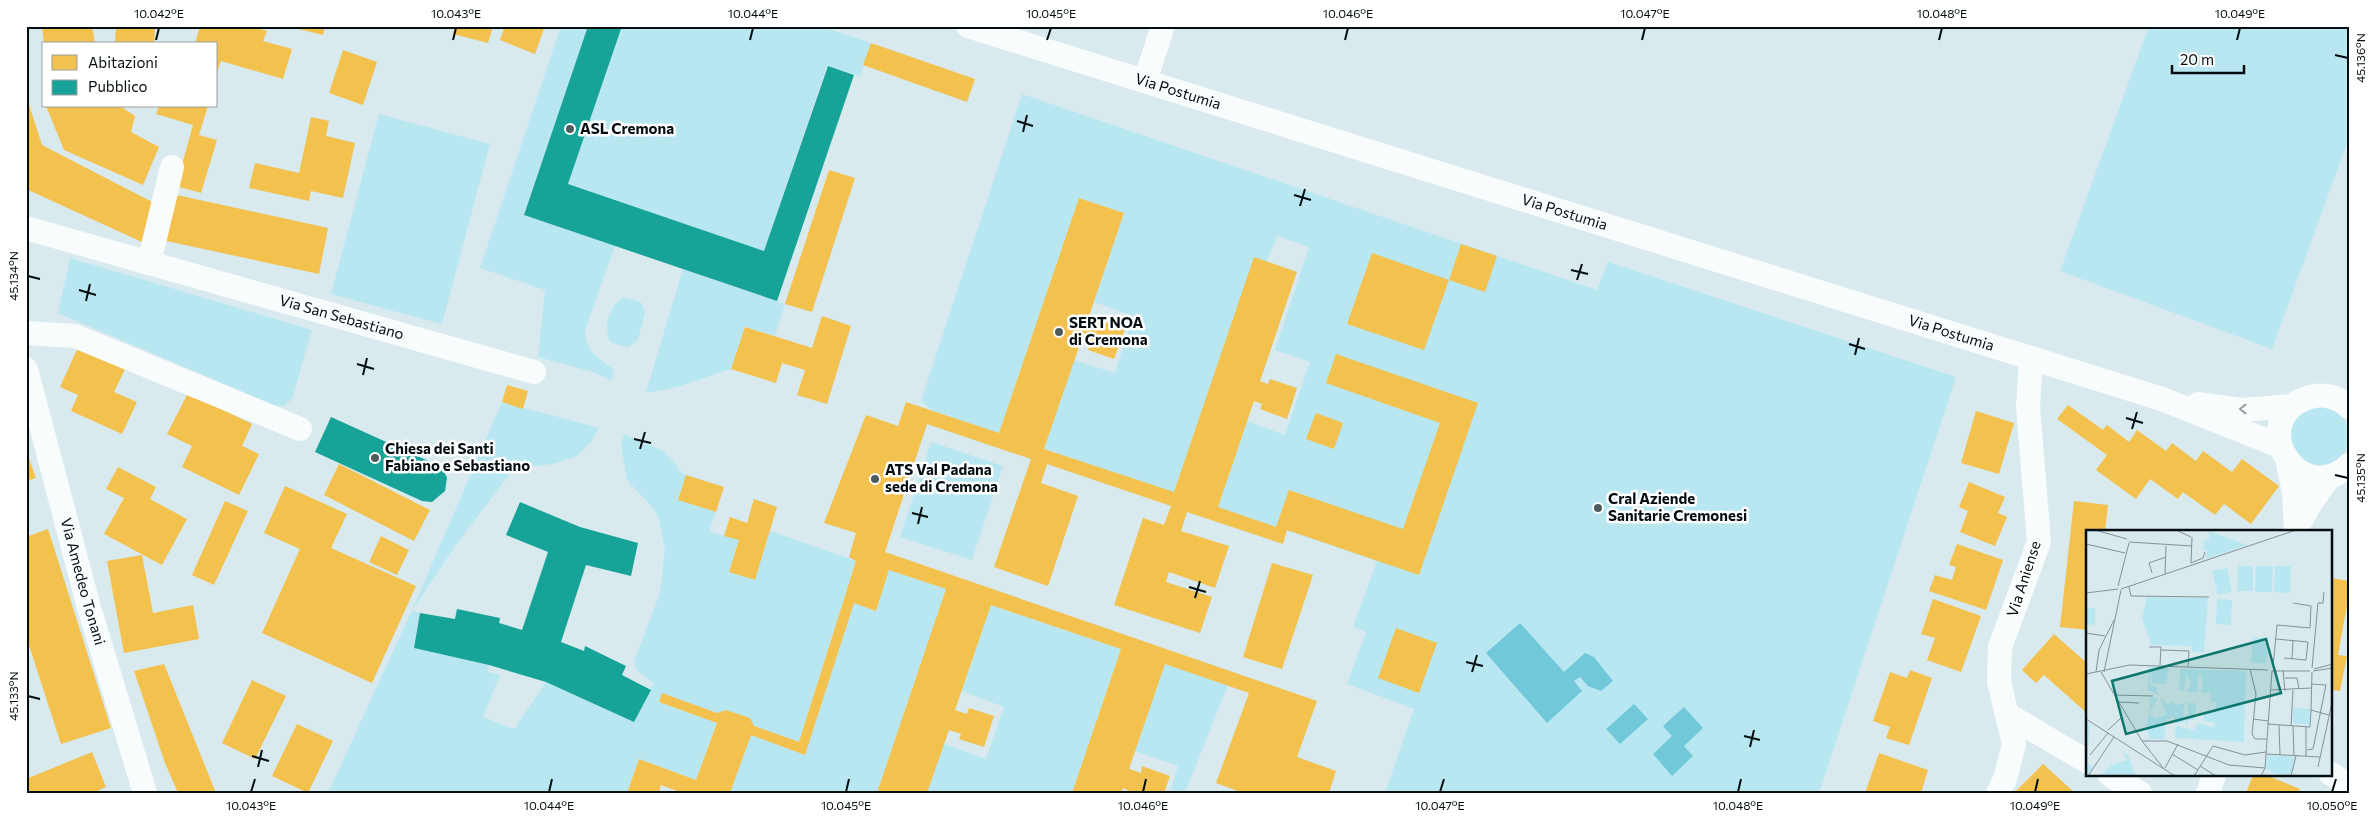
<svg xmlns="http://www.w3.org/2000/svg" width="2375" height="819" viewBox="0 0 2375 819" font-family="Commissioner,sans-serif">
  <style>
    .green { fill: #b9e7f1 }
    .water { fill: #70c8d8 }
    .homes { fill: #f2c14e }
    .public { fill: #17a398 }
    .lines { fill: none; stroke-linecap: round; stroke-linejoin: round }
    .minor { stroke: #f9fcfc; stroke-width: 24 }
    .oneway { stroke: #979d9e }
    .ticks { fill: none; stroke: #040e11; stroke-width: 2 }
    .poi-dot { fill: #4e5b5e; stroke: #fff; stroke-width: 2 }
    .labels { text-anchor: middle; stroke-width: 5; stroke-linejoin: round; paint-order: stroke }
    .street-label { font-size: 15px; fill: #040e11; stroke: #fff }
    .poi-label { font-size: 15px; font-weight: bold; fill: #040e11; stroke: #fff; text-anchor: start }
    .inset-road { fill: none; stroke: #839296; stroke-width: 1 }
    .view { fill: #0f766e; fill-opacity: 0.15; stroke: #0f766e; stroke-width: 2.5 }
    .inset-edge { fill: none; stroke: #040e11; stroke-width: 2.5 }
    .neatline { fill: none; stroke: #040e11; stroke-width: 2 }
    .ticks-label { font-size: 12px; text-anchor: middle; fill: #040e11 }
  </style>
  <rect width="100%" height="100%" fill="#d8eaee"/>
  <path class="green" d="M 561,26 L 588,26 L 524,215 L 615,246 L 585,330 C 586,351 598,359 614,369 L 611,381 L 596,373 L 538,357 L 545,290 L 480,268 Z
    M 622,26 L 820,26 L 871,43 L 860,76 L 827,66 L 764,251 L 568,184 Z
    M 2149,26 L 2349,26 L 2349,138 L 2272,349 L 2060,271 Z
    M 1022,94 L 1597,290 L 1608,262 L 1956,377 L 1819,793 L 1385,793 L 1414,709 L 1347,684 L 1366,632 L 1353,627 L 1377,561 L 1218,507 L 1247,421 L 1285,435 L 1310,362 L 1275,350 L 1309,247 L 1277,236 L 1174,492 L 1044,449 L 1074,360 L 1115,373 L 1133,316 L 1094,302 L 1124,213 L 1079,198 L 999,433 L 932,410 L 921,401 Z
    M 379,114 L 490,144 L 442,324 L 331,294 Z
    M 70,258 L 312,330 L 292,399 L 284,406 L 274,405 L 58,313 Z
    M 683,269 L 785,304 L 775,336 L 745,327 L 731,369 C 702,377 677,391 646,392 Z
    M 623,297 L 641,302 L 645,313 L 638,340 L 628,348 L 610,342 C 603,324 609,308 623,297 Z
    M 502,402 L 599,428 L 590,443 L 577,456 L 553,464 L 526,467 L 509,475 L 458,542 L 412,610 L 420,613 L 414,648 L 489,665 L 488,672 L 500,675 L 483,717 L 514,729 L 546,682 L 634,722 L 653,683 L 636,670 L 634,661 L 660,593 L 665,549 L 659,520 L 654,509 L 627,480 L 621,445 L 624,434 L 664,451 L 716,512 L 709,531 L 739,540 L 729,572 L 755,580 L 770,531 L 856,561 L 799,742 L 754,726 L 750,718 L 726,710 L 717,713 L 662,693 L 659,702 L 717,723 L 696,780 L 639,759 L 627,793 L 328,793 L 412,610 Z
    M2291 436a29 29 0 1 1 58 0a29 29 0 1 1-58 0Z
    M 931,442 L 1003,466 L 972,560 L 900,537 Z
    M 889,570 L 946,589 L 877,793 L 730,793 L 751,735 L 805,755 L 854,603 L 876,611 Z
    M 991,605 L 1121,649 L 1072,793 L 927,793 L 944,744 L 986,759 L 1004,707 L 962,691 Z
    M 1165,664 L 1228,685 L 1185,793 L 1170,793 L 1178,766 L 1135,751 Z"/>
  <path class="water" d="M 1520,623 L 1564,672 L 1585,653 L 1594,657 L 1613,681 L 1601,691 L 1588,686 L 1580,677 L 1574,681 L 1582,691 L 1547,723 L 1486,653 Z
    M 1634,704 L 1648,719 L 1620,744 L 1606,729 Z
    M 1684,707 L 1703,728 L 1684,746 L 1693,756 L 1672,776 L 1653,754 L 1672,736 L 1663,726 Z"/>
  <path class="homes" d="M 42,26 L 92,26 L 95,44 L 44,44 Z
    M 116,26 L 155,26 L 154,44 L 115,44 Z
    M 200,26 L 250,26 L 267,31 L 263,41 L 292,49 L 283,79 L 221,61 L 216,75 L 216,44 L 195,44 Z
    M 286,26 L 325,26 L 323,35 Z
    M 455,26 L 493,26 L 488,43 L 453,34 Z
    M 505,26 L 545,26 L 535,54 L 500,40 Z
    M 871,43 L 975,79 L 967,102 L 863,65 Z
    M 343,50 L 377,62 L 363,105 L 329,93 Z
    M 26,95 L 42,145 L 158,205 L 142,242 L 26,189 Z
    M 46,106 L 120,106 L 135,116 L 131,132 L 159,147 L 143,185 L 64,150 Z
    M 159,106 L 208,106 L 199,135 L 217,140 L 201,193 L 176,186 L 193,125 L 156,114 Z
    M 311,117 L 329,121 L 326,136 L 355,143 L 343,198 L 311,191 L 309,201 L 249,188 L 255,163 L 299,173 Z
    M 829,170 L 855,178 L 812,312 L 785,304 Z
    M 172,194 L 328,228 L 319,274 L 162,240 Z
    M 1079,198 L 1124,213 L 1087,322 L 1097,325 L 1099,320 L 1125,329 L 1114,359 L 1088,350 L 1091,344 L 1081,341 L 1044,449 L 1174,492 L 1254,257 L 1297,272 L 1260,381 L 1268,384 L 1270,379 L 1297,388 L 1287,419 L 1260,409 L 1262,404 L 1254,401 L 1218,507 L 1276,527 L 1289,490 L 1403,529 L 1440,423 L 1326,383 L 1336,354 L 1478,403 L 1419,575 L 1287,530 L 1283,544 L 1187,512 L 1181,531 L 1229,546 L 1215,588 L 1169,572 L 1166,582 L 1212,597 L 1200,633 L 1114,605 L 1143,518 L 1164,525 L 1171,506 L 1047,464 L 1041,483 L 1078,496 L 1048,586 L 994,567 L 1031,459 L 927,424 L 885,552 L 1317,701 L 1297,757 L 1336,771 L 1329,793 L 1243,793 L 1216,783 L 1249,693 L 1165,664 L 1129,769 L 1141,773 L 1142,766 L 1170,776 L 1164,793 L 1134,793 L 1123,788 L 1121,793 L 1072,793 L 1121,649 L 991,605 L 955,710 L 967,714 L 969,708 L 994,716 L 984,747 L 959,739 L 961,734 L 949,730 L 927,793 L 877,793 L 946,589 L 889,570 L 876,611 L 854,603 L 805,755 L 751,735 L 730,793 L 682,793 L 661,785 L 659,793 L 627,793 L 639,759 L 696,780 L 717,723 L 659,702 L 662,693 L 717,713 L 726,710 L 750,718 L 754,726 L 799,742 L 856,561 L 849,557 L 856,533 L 824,523 L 866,415 L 898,426 L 906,402 L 999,433 Z
    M 1461,244 L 1497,256 L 1485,292 L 1449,280 Z
    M 1372,253 L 1449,280 L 1424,350 L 1347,324 Z
    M 822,316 L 851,326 L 827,404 L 797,395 L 805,370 L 782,363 L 776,383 L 731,369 L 745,327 L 812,348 Z
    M 79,345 L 126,367 L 114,392 L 137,402 L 122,434 L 71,411 L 78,395 L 60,387 Z
    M 507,385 L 528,391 L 523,409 L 502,402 Z
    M 188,393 L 252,424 L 242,446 L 259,454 L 239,495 L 182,467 L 192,446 L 167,434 Z
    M 2068,405 L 2103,430 L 2107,425 L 2129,442 L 2137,430 L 2166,451 L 2172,443 L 2196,461 L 2203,451 L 2232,472 L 2242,459 L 2279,486 L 2251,524 L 2224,504 L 2215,515 L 2183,492 L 2178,499 L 2150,479 L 2136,499 L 2096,470 L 2107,455 L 2057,419 Z
    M 1976,411 L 2014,423 L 1999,474 L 1961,463 Z
    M 1316,413 L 1343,423 L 1334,449 L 1306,439 Z
    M 26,450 L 36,478 L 26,481 Z
    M 339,464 L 430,510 L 414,541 L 324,495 Z
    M 118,467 L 156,487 L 150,499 L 187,519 L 162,565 L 104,534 L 124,498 L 106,489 Z
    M 686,475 L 724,487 L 716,512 L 678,500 Z
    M 1969,482 L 2005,497 L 1998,513 L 2007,517 L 1995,546 L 1960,532 L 1968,511 L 1959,507 Z
    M 285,486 L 347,514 L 331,548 L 416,586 L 372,683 L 262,633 L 300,549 L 264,533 Z
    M 754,499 L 777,507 L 755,580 L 729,572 L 739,540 L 724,536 L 730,517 L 747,523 Z
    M 225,501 L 248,511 L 214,585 L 192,575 Z
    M 2074,501 L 2108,505 L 2105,532 L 2088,532 L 2088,630 L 2060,627 Z
    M 48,529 L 111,728 L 61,744 L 26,636 L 26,537 Z
    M 381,536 L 409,550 L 397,575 L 369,562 Z
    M 1957,544 L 2003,560 L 1986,610 L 1929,591 L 1935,575 L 1952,580 L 1956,567 L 1949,565 Z
    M 142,555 L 153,613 L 193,605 L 199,639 L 124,653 L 107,561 Z
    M 1272,563 L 1313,575 L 1282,669 L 1243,657 Z
    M 2331,578 L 2349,581 L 2349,594 L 2338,655 L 2347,656 L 2340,691 L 2331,690 Z
    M 1933,599 L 1981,616 L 1961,672 L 1927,660 L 1935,638 L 1921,634 Z
    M 1396,628 L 1437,643 L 1419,693 L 1378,678 Z
    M 2054,634 L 2088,664 L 2088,714 L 2044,675 L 2036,683 L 2022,670 Z
    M 164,664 L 216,793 L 178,793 L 165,763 L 134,671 Z
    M 1910,670 L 1932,678 L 1909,745 L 1886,738 L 1890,727 L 1873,721 L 1890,672 L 1907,678 Z
    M 252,680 L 286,696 L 255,759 L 222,743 Z
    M 297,724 L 333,741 L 308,793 L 272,776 Z
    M 92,752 L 106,787 L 93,793 L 27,793 L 26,779 Z
    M 1879,753 L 1928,770 L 1921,793 L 1865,793 Z
    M 2043,764 L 2075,793 L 2014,793 Z
    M 2253,775 L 2266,775 L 2300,789 L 2298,793 L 2246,793 Z"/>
  <path class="public" d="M 588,26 L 622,26 L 568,184 L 764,251 L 828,66 L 854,75 L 777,301 L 524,215 Z
    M 331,417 L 435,464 L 444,471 L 447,478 L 445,491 L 432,502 L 422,501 L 315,452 Z
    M 520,502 L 580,527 L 638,543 L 631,576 L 586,565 L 561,642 L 584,651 L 585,646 L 626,666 L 622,675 L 651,690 L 634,722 L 546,682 L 489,665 L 414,648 L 420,613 L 455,619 L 457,609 L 500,618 L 499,623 L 522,630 L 548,552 L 506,535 Z"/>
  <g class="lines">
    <g class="minor">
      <path id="s1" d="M 968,26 L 2162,399 L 2280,446"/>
      <path d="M 1145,81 L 1163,26"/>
      <path id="s2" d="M 26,228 L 534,372"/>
      <path d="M 149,263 L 172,167"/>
      <path d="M 26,333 L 75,336 L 300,429"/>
      <path id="s3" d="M 26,369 L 88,604 L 145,793"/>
      <path d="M 2198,404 L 2241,410 L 2292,406"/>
      <path d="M 2349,407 C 2339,397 2323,393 2310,397 C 2242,418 2300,512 2349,465"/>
      <path d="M 2288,463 L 2294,493 L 2296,527"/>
      <path d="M 2294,532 L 2312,501 L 2330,476"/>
      <path d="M 2008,715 L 2088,762"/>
      <path d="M 2331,774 L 2349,785"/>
      <path d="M 2110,775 L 2140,793"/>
      <path d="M 1998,793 L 2005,779 L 2014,744 L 1999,682 L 2000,647 L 2039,542 L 2028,407 L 2031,358"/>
      <path d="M 2208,793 L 2214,775"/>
    </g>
  </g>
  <defs><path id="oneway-chevron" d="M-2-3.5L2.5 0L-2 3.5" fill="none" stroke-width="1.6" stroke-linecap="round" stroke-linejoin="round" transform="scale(1.25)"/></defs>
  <use class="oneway" href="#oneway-chevron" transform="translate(2243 409) rotate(-180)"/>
  <path class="ticks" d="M 156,40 L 159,28M 453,40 L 456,28M 750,40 L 753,28M 1047,40 L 1051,28M 1345,40 L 1348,28M 1642,40 L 1645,28M 1939,40 L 1942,28M 2237,40 L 2240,28M 2335,55 L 2348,58M 1017,121 L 1033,126M 1023,132 L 1027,115M 1294,195 L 1311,200M 1300,206 L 1305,189M 1571,270 L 1588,274M 28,276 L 40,279M 1577,280 L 1582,264M 79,290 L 96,295M 86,301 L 90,284M 1849,344 L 1865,349M 1855,355 L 1859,338M 357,364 L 374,369M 363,375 L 367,358M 2126,418 L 2143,423M 2132,429 L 2137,412M 634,439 L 651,443M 640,449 L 645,432M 2335,475 L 2348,478M 912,513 L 928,517M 918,524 L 922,507M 1189,587 L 1206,592M 1195,598 L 1200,581M 1466,662 L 1483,666M 1472,672 L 1477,655M 28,696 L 40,699M 1744,736 L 1760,740M 1750,747 L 1754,730M 252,756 L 269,761M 258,767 L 262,750M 251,792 L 255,779M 549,792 L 552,779M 846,792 L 849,779M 1143,792 L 1146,779M 1440,792 L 1444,779M 1738,792 L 1741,779M 2035,792 L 2038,779M 2332,792 L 2336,779"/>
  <g class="poi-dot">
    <circle cx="570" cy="129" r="5"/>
    <circle cx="1059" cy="332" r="5"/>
    <circle cx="375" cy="458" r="5"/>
    <circle cx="875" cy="479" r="5"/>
    <circle cx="1598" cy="508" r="5"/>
  </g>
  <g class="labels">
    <g class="street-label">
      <text dy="5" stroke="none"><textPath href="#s1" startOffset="220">Via Postumia</textPath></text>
      <text dy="5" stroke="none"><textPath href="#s1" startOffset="625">Via Postumia</textPath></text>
      <text dy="5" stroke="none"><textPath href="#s2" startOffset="328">Via San Sebastiano</textPath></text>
      <text dy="5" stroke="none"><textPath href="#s1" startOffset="1030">Via Postumia</textPath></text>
      <text transform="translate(2024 579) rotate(-72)" y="5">Via Aniense</text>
      <text dy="5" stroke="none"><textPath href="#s3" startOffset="220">Via Amedeo Tonani</textPath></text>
    </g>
    <g class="poi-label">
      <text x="580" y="134">ASL Cremona</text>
      <text x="1069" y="328">SERT NOA<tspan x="1069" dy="17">di Cremona</tspan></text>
      <text x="385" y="454">Chiesa dei Santi<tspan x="385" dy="17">Fabiano e Sebastiano</tspan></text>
      <text x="885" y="475">ATS Val Padana<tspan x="885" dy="17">sede di Cremona</tspan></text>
      <text x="1608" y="504">Cral Aziende<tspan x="1608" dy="17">Sanitarie Cremonesi</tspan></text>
    </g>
  </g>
  <g transform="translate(2086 530)">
    <rect width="246" height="246" fill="#d8eaee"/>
    <path d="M 123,1 L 161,15 L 120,29 L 121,20 L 117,20 L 118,10 L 123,10 ZM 152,36 L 167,36 L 167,61 L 151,61 ZM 170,36 L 187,36 L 186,62 L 169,62 ZM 189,36 L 205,36 L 204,63 L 188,62 ZM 141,38 L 146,62 L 132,65 L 126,41 ZM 61,67 L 122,68 L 118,122 L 106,122 L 105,116 L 65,115 L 56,88 ZM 131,69 L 146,70 L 145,95 L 130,94 ZM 9,78 L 9,95 L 0,94 L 0,79 ZM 167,107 L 182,108 L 180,134 L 165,132 ZM 63,137 L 83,138 L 80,154 L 66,153 L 65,139 L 64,155 L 70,156 L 72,165 L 62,160 ZM 94,139 L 160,141 L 158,212 L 89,208 L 90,196 L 108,200 L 112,192 L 121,196 L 128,197 L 129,193 L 117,191 L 118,181 L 129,182 L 130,172 L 125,172 L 125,163 L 114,162 L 117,156 L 115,144 L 112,146 L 111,162 L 101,162 L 105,152 L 100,145 L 98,161 L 93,161 ZM 65,168 L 72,168 L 63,183 L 70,189 L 80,184 L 74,168 L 83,175 L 85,172 L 91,175 L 98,173 L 97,189 L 103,183 L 101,173 L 110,173 L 109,190 L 102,190 L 102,195 L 99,191 L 91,194 L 85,184 L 85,189 L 80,189 L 78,209 L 64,209 L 60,199 ZM 207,178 L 224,179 L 224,195 L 207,193 ZM 0,191 L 4,194 L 1,233 L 7,237 L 2,246 L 0,246 ZM 36,221 L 42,225 L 49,245 L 13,246 L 26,235 L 41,230 ZM 181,225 L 209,227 L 205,246 L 192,246 L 180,238 Z" fill="#b9e7f1"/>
    <path class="inset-road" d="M 9,0 L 41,9M 90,0 L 105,7M 106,7 L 105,33 L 117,28 L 119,22M 43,12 L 106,16M 0,14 L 39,23M 66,43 L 63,33 L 80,27M 79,44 L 80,16M 32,56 L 43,13M 43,57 L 45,66 L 123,67M 35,59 L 210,0M 0,63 L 32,59M 0,103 L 19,106M 190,109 L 222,112 L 220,130 L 198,128M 63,117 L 75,117 L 74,135M 75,120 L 103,121 L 102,136M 206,129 L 207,111M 187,137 L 191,95 L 224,98 L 225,76 L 207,73M 226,138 L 232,73 L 237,73 L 238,62M 164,139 L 170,164 L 166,204 L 169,209 L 181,209M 228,139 L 247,134M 197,140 L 199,161M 186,141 L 224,141M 227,141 L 247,138M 10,142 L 13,120 L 28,90M 15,142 L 56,211 L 78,239M 18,142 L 35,60M 226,142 L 225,180 L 243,185M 0,144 L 44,135 L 182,140M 199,148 L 211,148 L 213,159M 184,160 L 225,158M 28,165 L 67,166M 33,172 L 53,173M 0,189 L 89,246M 167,189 L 182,191M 181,194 L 224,197 L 225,180M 193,195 L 194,225M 205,196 L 207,160M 207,196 L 208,226M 22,200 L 35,188M 56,211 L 81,211 L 143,235 L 179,238M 221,220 L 227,219 L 240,155 L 225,154M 86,224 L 112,240M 180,224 L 234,227M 4,225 L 22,203M 159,225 L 180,222M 220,226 L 220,197M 114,236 L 130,246M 232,237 L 247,168M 79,238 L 92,214M 2,246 L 28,207M 108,246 L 127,216 L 159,225M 175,246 L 179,238 L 186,141M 205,246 L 210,226"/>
    <path class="view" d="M 180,109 L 195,163 L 40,204 L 26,151 Z"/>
    <rect width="246" height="246" class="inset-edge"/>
  </g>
  <rect width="2375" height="819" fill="none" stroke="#ffffff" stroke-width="55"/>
  <rect x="42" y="42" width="175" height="65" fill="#ffffff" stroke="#9b9fa0"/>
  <rect x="52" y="55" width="25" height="15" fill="#f2c14e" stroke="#9b9fa0"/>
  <text x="88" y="68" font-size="15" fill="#040e11">Abitazioni</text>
  <rect x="52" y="80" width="25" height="15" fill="#17a398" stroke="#9b9fa0"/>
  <text x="88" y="92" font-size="15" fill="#040e11">Pubblico</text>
  <path d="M2172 65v8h72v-8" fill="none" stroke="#040e11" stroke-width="2.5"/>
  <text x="2180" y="65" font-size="15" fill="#040e11" stroke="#ffffff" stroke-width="4" paint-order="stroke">20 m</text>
  <rect x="28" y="28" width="2320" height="764" class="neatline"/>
  <g class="ticks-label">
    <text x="159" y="18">10.042°E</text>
    <text x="456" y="18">10.043°E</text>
    <text x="753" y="18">10.044°E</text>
    <text x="1051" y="18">10.045°E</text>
    <text x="1348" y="18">10.046°E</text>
    <text x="1645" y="18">10.047°E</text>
    <text x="1942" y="18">10.048°E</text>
    <text x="2240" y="18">10.049°E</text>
    <text transform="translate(2361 58) rotate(-90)" y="4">45.136°N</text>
    <text transform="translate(14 276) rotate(-90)" y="4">45.134°N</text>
    <text transform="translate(2361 478) rotate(-90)" y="4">45.135°N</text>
    <text transform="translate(14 696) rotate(-90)" y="4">45.133°N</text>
    <text x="251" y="810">10.043°E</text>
    <text x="549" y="810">10.044°E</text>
    <text x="846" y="810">10.045°E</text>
    <text x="1143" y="810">10.046°E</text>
    <text x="1440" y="810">10.047°E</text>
    <text x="1738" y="810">10.048°E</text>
    <text x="2035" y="810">10.049°E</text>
    <text x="2332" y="810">10.050°E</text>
  </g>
</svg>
